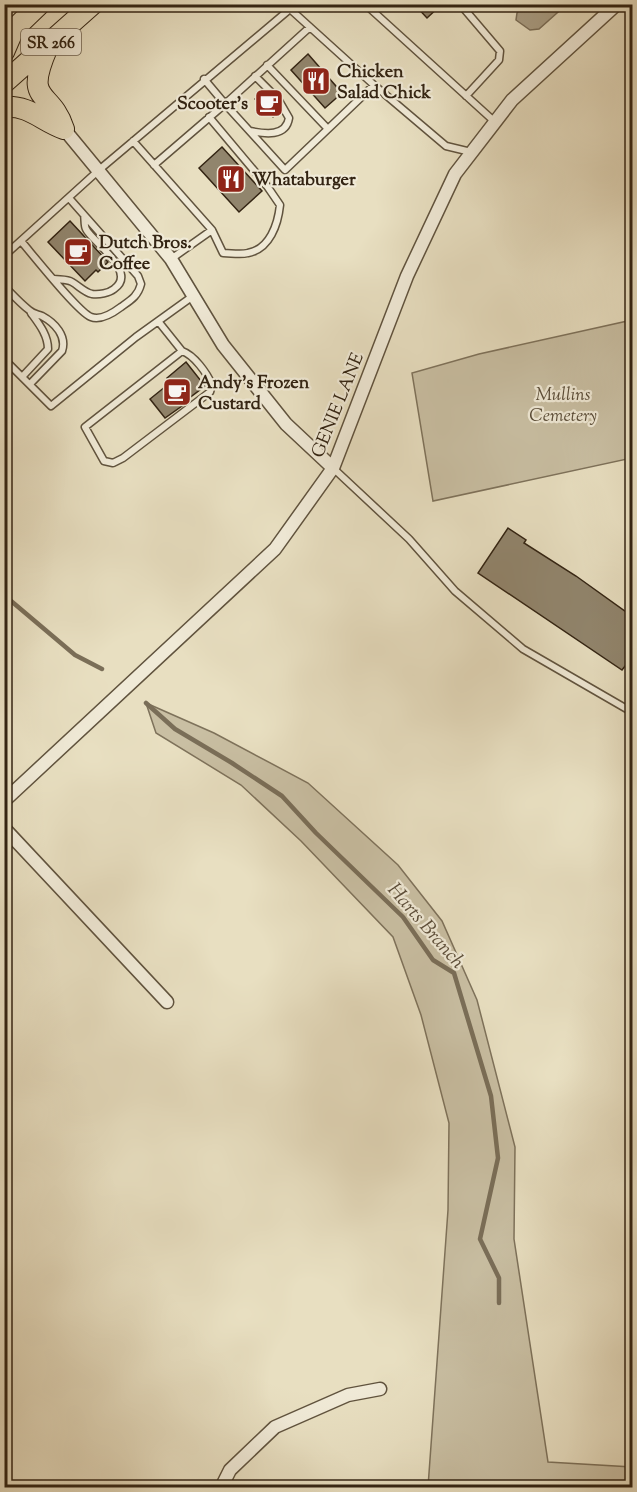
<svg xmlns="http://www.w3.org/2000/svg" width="637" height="1492" viewBox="0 0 637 1492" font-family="'Sorts Mill Goudy',serif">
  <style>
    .green { fill: #c9bfa3; stroke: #7e725b; stroke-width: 1.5 }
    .water { fill: #aa9f86; stroke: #7a6e58; stroke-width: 1.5 }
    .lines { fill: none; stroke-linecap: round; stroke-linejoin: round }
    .stream { stroke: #7a6e58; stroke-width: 4.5 }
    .building { fill: #91856d; stroke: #332413; stroke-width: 1.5 }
    .lane-casing { stroke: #60533e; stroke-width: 9 }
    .street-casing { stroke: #60533e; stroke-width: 15 }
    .primary-casing { stroke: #332413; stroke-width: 22 }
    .lane { stroke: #f0ead7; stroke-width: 6 }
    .street { stroke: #f0ead7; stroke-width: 12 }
    .primary { stroke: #e8dfc1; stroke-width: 20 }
    .labels { text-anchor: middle; stroke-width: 4.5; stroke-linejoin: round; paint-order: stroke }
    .shield { fill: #f0ead7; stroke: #6c5f4e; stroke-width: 1.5 }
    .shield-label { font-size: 16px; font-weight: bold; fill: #332413 }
    .poi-label { font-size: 18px; font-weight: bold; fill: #332413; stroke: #f0ead7; text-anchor: start }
    .park-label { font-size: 18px; font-style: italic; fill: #584b37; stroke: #f0ead7 }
    .street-label { font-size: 18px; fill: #332413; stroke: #f0ead7 }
    .water-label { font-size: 20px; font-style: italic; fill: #5d4f3b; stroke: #f0ead7 }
  </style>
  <rect width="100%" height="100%" fill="#e8dfc1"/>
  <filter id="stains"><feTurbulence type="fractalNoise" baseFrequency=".00333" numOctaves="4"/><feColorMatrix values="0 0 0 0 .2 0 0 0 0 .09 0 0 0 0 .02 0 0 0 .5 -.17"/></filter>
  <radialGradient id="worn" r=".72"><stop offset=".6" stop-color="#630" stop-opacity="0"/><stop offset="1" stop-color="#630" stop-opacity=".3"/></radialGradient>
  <path class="green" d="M 632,320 L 632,458 L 433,501 L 412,373 L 479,354 Z
    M 146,703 L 214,733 L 308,783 L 398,865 L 442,921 L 477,1000 L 515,1147 L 514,1239 L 548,1462 L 632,1467 L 632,1487 L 428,1487 L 448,1210 L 449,1123 L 421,1015 L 393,937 L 301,841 L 241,785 L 156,733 Z"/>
  <path class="water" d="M 522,5 L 522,4 L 566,5 L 539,29 L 530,30 L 516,20 L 517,13 Z"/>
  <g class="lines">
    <path class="stream" d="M 4,595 L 75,655 L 102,669
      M 146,703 L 175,729 L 232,763 L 282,796 L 316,833 L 403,917 L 433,960 L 454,973 L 491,1096 L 498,1158 L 480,1239 L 499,1278 L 499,1303"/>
  </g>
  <path class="building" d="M 414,4 L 442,4 L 427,18 Z
    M 308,54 L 342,93 L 325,108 L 291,70 Z
    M 263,91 L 274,102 L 279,111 L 273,117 L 255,99 Z
    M 222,147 L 262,191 L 239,212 L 199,168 Z
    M 70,221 L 108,262 L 98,272 L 96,270 L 85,281 L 48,242 Z
    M 186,362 L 205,386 L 188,399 L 189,401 L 165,418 L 150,399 L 171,382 L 167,378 Z
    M 508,528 L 526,540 L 524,543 L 576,576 L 633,617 L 633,656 L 622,670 L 478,573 Z"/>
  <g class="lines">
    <g class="lane-casing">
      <path id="lane" d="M 365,4 L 495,122
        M 460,4 L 500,51 L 499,60 L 466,96
        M 310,27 L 225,104 L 285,170 L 374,85
        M 267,65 L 328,129
        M 250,131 C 265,134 286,137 289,118 L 278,99 L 255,76
        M 133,141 L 212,230 L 223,253 C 231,253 240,255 248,253 C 270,249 278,224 280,205 L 267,186 L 209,117
        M 154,165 L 225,104 L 204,79
        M 21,241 C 33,255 78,312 91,317 C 101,321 113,313 121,307 C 131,300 138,296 141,284 L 138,276 L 69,198
        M 4,256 L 99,170 L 290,9 L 374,85 L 446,146 L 471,152
        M 171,259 L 212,230
        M 54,279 C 60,280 67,279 72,282 C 79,286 84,292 92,294 C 99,295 109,293 114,289 C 139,272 91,241 86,229 C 84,225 85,219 84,215
        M 4,286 C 12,294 20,303 29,310 C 33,314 37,314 42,316 C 55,323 67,336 62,351 L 30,384
        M 158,321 L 182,351 L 85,427 L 104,461 L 113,463 L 123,458 L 210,392 L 212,385 C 207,373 194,355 182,351
        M 4,359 L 51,406 L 136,337 L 193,296
        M 22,377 L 48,349 C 48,335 39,324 31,313
        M 333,468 L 409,539 L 455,591 L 523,649 L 632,712"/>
    </g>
    <g class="street-casing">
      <path id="street" d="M 64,129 L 171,259 L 223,345 L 286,424 L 333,468
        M 4,801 L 275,549 L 333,468 L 407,276 L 455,174 L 512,100 L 617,4
        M 4,828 L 167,1002
        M 221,1488 L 230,1470 L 275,1427 L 348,1395 L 380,1389"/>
    </g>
    <g class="primary-casing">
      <path id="primary" d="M 47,49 C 23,105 51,88 64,129
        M 4,52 L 14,29 L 40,4
        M 4,83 L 93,4
        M 4,107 C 30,105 41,121 64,129"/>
    </g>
    <use href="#lane" class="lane"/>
    <use href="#street" class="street"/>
    <use href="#primary" class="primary"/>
  </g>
  <defs>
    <g id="restaurant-square" transform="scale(1.5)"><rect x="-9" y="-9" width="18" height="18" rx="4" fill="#8f2418" stroke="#f0ead7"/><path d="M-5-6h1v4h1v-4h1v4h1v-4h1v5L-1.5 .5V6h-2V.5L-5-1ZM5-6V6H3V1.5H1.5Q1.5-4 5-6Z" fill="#fff"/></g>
    <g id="cafe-square" transform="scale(1.5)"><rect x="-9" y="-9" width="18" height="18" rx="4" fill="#8f2418" stroke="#f0ead7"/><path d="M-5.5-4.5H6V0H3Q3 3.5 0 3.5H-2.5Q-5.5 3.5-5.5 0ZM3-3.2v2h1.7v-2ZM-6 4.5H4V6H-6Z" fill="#fff"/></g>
  </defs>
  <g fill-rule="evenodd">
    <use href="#restaurant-square" x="316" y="81"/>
    <use href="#cafe-square" x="269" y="103"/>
    <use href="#restaurant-square" x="231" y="179"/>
    <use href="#cafe-square" x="78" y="252"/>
    <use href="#cafe-square" x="177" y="392"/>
  </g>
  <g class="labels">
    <rect class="shield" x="21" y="29" width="60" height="26" rx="4.5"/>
    <g class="shield-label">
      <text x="51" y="48">SR 266</text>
    </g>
    <g class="poi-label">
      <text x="337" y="77">Chicken<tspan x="337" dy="21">Salad Chick</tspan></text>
      <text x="248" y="109" text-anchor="end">Scooter's</text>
      <text x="252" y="185">Whataburger</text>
      <text x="99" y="248">Dutch Bros.<tspan x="99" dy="21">Coffee</tspan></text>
      <text x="198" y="388">Andy's Frozen<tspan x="198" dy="21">Custard</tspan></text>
    </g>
    <g class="park-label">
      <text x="563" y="400">Mullins<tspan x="563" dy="21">Cemetery</tspan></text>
    </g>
    <g class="street-label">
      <text transform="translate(337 405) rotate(-68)" y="6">GENIE LANE</text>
    </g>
    <g class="water-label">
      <text transform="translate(427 925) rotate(49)" y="7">Harts Branch</text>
    </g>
  </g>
  <rect width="637" height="1492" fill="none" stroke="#e8dfc1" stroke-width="24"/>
  <rect x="6" y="6" width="625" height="1480" fill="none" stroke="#332413" stroke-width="3"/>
  <rect x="12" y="12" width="613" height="1468" fill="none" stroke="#332413" stroke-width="1.5"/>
  <rect width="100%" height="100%" filter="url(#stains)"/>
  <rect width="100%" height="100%" fill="url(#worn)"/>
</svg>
